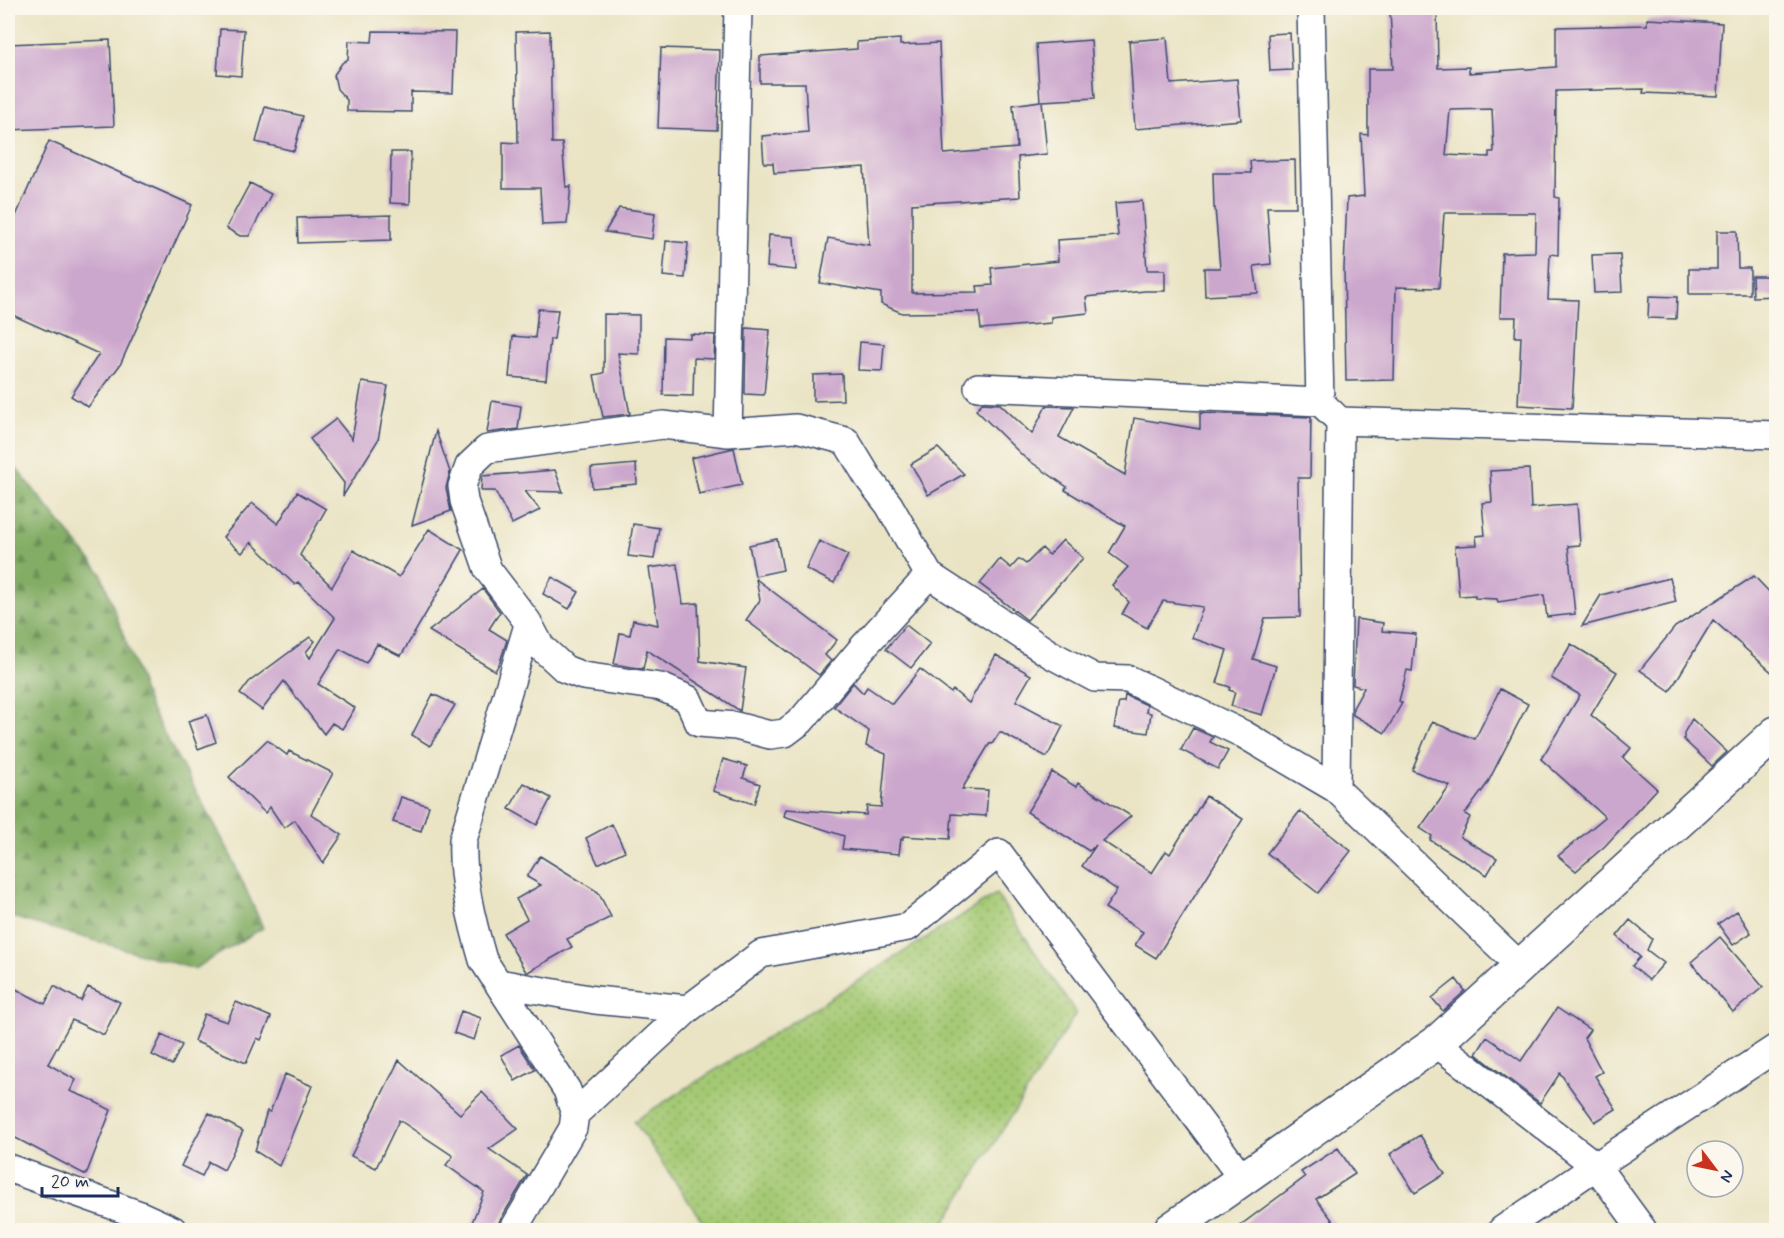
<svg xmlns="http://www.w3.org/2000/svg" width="1784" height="1238" viewBox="0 0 1784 1238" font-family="Mynerve,sans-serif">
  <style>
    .grass { fill: url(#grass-dots); stroke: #607c68; stroke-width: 1.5 }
    .forest { fill: url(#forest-firs); stroke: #4f6e62; stroke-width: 1.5 }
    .building { fill: #cca7cd; fill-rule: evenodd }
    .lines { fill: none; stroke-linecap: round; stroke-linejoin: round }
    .street-casing { stroke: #3a4a6d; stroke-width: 30 }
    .secondary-casing { stroke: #3a4a6d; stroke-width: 36 }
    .street { stroke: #fff; stroke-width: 27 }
    .secondary { stroke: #fff; stroke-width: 33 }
  </style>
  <defs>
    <pattern id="grass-dots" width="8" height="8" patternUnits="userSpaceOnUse" patternTransform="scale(1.5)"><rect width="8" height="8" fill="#a4c973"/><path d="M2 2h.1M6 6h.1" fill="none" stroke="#85a462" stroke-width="1.8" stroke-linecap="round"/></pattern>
    <pattern id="forest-firs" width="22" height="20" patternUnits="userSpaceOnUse" patternTransform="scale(1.5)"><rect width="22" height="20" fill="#83ad65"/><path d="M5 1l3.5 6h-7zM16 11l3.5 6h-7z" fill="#6a8d56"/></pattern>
  </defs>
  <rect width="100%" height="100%" fill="#fbf7ec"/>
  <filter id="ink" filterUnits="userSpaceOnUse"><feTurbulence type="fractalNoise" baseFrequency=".0167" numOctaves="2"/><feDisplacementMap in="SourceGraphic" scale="12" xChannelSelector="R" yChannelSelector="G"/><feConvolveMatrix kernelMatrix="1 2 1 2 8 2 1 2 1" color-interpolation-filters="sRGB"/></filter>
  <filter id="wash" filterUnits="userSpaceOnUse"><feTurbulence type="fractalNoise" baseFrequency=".008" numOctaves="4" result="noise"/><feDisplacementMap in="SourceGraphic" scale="24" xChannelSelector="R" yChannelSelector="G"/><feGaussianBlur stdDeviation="1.35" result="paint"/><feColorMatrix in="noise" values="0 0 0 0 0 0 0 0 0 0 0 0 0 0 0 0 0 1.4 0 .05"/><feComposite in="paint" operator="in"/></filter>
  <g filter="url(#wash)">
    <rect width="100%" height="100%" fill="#eae4c5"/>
    <path class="grass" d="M 996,894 L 1076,1013 L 940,1230 L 708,1230 L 634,1121 Z"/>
    <path class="forest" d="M 8,458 L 101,573 L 149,706 L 229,851 L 263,928 L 194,969 L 8,916 Z"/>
    <g id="blocks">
      <path class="building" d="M 1437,9 L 1438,68 L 1469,67 L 1469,73 L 1556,67 L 1556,27 L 1647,25 L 1647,19 L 1722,23 L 1718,96 L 1643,93 L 1644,89 L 1556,91 L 1555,197 L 1559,198 L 1558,255 L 1550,254 L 1548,299 L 1578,300 L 1572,408 L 1518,405 L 1521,337 L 1515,337 L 1516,317 L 1500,317 L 1502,253 L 1535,252 L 1536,213 L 1444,213 L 1439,288 L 1396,287 L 1394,380 L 1346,381 L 1344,268 L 1347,198 L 1364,196 L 1361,134 L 1368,135 L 1368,69 L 1393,69 L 1390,10 ZM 1492,109 L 1494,152 L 1489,152 L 1489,157 L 1446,155 L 1450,110 Z
        M 220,29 L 244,30 L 241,76 L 217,74 Z
        M 373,31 L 455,32 L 453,93 L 411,92 L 411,112 L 347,111 L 347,100 L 337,89 L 334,75 L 342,63 L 348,59 L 349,41 L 372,42 Z
        M 550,31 L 552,143 L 562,143 L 566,187 L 571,186 L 567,224 L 542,225 L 540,188 L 503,188 L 503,142 L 518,143 L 516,32 Z
        M 1290,33 L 1292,70 L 1270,71 L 1268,34 Z
        M 1167,38 L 1171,84 L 1237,79 L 1241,120 L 1135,129 L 1129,41 Z
        M 900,39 L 900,45 L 939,43 L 944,154 L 1017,148 L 1013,105 L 1040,101 L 1036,44 L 1091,40 L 1095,98 L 1042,101 L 1047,154 L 1018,157 L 1020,197 L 912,204 L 912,293 L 978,292 L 977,286 L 993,285 L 991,268 L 1058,261 L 1057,240 L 1118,236 L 1115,203 L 1142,201 L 1147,270 L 1165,270 L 1165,291 L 1145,291 L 1086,297 L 1088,313 L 1051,317 L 1051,323 L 981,329 L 979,312 L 902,313 L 881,304 L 881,293 L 820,283 L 828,238 L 869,245 L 864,167 L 774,173 L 773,163 L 764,163 L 762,136 L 808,132 L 805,83 L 760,83 L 760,56 L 857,49 L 857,42 Z
        M 110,40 L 114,126 L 8,130 L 8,44 Z
        M 661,48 L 720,50 L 717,130 L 658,128 Z
        M 265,107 L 303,116 L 294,151 L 256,142 Z
        M 49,141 L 192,205 L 120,365 L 88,407 L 71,396 L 99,354 L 8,313 L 8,234 Z
        M 391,152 L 411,152 L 410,204 L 390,203 Z
        M 1295,160 L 1296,207 L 1267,207 L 1271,264 L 1254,266 L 1258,293 L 1205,296 L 1204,268 L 1220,268 L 1215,208 L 1214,208 L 1213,173 L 1251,173 L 1250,161 Z
        M 250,183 L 271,194 L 249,236 L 240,236 L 226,228 Z
        M 619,208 L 655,213 L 652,239 L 605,232 Z
        M 391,215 L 391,240 L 298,243 L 297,218 Z
        M 1717,231 L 1737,231 L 1738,268 L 1750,268 L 1750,294 L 1689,294 L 1689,269 L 1717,269 Z
        M 769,235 L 794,237 L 796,270 L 767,267 Z
        M 666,241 L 688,243 L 685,278 L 663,276 Z
        M 1620,254 L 1622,292 L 1594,293 L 1592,255 Z
        M 1752,276 L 1776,276 L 1776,296 L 1753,297 Z
        M 1649,296 L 1677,297 L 1676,319 L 1648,318 Z
        M 538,309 L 558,310 L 554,339 L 550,339 L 546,380 L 509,377 L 513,336 L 535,338 Z
        M 604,314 L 639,315 L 639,354 L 618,353 L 630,414 L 603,417 L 594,375 L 604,373 Z
        M 746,328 L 770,330 L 764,395 L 745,394 Z
        M 690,334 L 715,335 L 714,359 L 694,358 L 693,396 L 663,395 L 664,337 L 690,338 Z
        M 860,342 L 884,344 L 882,371 L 858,370 Z
        M 842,374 L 843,400 L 813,401 L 813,375 Z
        M 362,382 L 388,386 L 378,440 L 343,496 L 344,483 L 310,439 L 336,419 L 352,439 Z
        M 492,401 L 521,406 L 518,429 L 487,433 Z
        M 982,403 L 1000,404 L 1032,434 L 1046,406 L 1074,407 L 1059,437 L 1125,475 L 1134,418 L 1200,429 L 1200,413 L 1311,417 L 1310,478 L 1298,478 L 1300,617 L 1265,618 L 1253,659 L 1276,666 L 1262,715 L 1231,706 L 1235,692 L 1229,690 L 1230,687 L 1217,683 L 1227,650 L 1192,638 L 1203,607 L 1163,601 L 1147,628 L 1122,614 L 1129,602 L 1112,585 L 1128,567 L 1109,553 L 1125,526 L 1065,490 L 1067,487 L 1024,457 L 976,410 Z
        M 436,431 L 450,472 L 446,488 L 451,511 L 412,525 Z
        M 734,448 L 742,485 L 699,494 L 691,458 Z
        M 938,448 L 964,474 L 928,495 L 911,464 Z
        M 636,464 L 637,484 L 592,488 L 591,468 Z
        M 1529,469 L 1531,508 L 1577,504 L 1580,545 L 1568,546 L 1575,614 L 1547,617 L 1544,595 L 1498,602 L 1497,599 L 1475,598 L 1475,595 L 1459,596 L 1455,546 L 1477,545 L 1476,536 L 1485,535 L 1482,503 L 1492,502 L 1490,471 Z
        M 555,470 L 563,492 L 525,491 L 540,510 L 512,524 L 495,491 L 481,491 L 482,476 Z
        M 297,492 L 326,509 L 300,555 L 332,587 L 353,550 L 399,577 L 429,529 L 463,550 L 401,656 L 377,644 L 366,663 L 340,649 L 318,684 L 355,708 L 342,729 L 332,723 L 324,734 L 284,681 L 262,710 L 240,694 L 249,682 L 310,637 L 315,641 L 306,652 L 310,658 L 335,618 L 298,582 L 295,585 L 251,542 L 242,553 L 223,537 L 252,503 L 278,524 Z
        M 633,524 L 659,528 L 654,559 L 628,556 Z
        M 777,539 L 783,570 L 755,576 L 749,545 Z
        M 1063,540 L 1083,558 L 1027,620 L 980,584 L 1000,559 L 1011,568 L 1019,559 L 1026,564 L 1042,548 L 1049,555 Z
        M 819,541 L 848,555 L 834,583 L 806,569 Z
        M 677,564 L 683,604 L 698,603 L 700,661 L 746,668 L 740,711 L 647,650 L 643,669 L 614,664 L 620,633 L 630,635 L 633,620 L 658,625 L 649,568 Z
        M 1754,576 L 1776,599 L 1776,676 L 1713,620 L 1670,691 L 1640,670 L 1675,627 Z
        M 552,577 L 579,592 L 569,609 L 543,594 Z
        M 1670,578 L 1676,602 L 1582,626 L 1601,595 Z
        M 756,579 L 837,640 L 825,655 L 831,661 L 819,675 L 746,620 L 760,600 Z
        M 483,589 L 500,612 L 489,629 L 507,640 L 500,662 L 495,671 L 429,631 Z
        M 1356,619 L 1383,623 L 1382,631 L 1416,634 L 1412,671 L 1407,670 L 1399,701 L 1402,703 L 1385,733 L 1353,715 L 1353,708 L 1364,688 L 1353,685 Z
        M 906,625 L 930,644 L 911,668 L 886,649 Z
        M 1571,644 L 1617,672 L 1591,715 L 1631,748 L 1623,758 L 1657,789 L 1605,846 L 1576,871 L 1558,856 L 1605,817 L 1541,759 L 1580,695 L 1551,678 Z
        M 996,655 L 1031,675 L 1016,701 L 1063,726 L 1047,757 L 1000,732 L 992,744 L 990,743 L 962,789 L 988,790 L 986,816 L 952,814 L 950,839 L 903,836 L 903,839 L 901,839 L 899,854 L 842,849 L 844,836 L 784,816 L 786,809 L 866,815 L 867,806 L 881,807 L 886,754 L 866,746 L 869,731 L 834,707 L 853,683 L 863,693 L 867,687 L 892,704 L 920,669 L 951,693 L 953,690 L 969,703 Z
        M 1500,689 L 1528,704 L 1487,784 L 1465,814 L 1470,817 L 1460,837 L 1497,858 L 1487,875 L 1430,840 L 1432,836 L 1420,828 L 1450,786 L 1412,770 L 1432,722 L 1475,739 Z
        M 433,694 L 455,705 L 430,746 L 412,735 Z
        M 1125,695 L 1147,705 L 1146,712 L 1151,713 L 1148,733 L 1114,728 L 1119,702 L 1124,702 Z
        M 207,715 L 216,742 L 198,749 L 188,721 Z
        M 1692,719 L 1727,752 L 1712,766 L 1684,740 L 1684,733 Z
        M 1193,728 L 1213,737 L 1210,742 L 1228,751 L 1218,769 L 1181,750 Z
        M 267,740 L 287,755 L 289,751 L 333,773 L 311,814 L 342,835 L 323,863 L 295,820 L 284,828 L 270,807 L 265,813 L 229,777 Z
        M 723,759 L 747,766 L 743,778 L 760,784 L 754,804 L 713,791 Z
        M 1052,772 L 1076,787 L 1078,783 L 1131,816 L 1102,841 L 1152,873 L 1166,851 L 1170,854 L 1206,796 L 1243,819 L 1156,958 L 1135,945 L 1143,932 L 1105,908 L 1117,890 L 1082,866 L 1096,845 L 1089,851 L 1027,812 Z
        M 524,783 L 551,798 L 537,825 L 509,809 Z
        M 401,797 L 429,806 L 421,831 L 393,822 Z
        M 1300,811 L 1351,851 L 1318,893 L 1267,853 Z
        M 612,824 L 625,851 L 598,864 L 586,838 Z
        M 540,856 L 598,892 L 611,917 L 567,939 L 572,947 L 528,972 L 526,972 L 503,933 L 527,919 L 516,899 L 541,885 L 527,877 Z
        M 1737,911 L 1751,933 L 1733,945 L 1718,924 Z
        M 1630,920 L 1652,939 L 1647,950 L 1664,963 L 1649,980 L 1632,966 L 1640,957 L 1617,936 Z
        M 1720,937 L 1763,987 L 1733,1012 L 1691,962 Z
        M 1456,979 L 1465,991 L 1443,1011 L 1432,998 Z
        M 8,985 L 45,1004 L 54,986 L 81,1001 L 88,987 L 120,1002 L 104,1035 L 72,1020 L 48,1064 L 76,1080 L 70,1091 L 95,1101 L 95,1102 L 111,1110 L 86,1175 L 8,1134 Z
        M 236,1002 L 271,1017 L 261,1040 L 257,1038 L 246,1063 L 194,1041 L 204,1014 L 227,1022 Z
        M 1557,1008 L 1590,1030 L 1584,1038 L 1602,1072 L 1595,1076 L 1616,1109 L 1595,1122 L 1560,1073 L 1540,1103 L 1476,1054 L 1487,1037 L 1521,1061 Z
        M 461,1011 L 481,1018 L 474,1040 L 454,1033 Z
        M 162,1035 L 182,1045 L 172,1065 L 152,1055 Z
        M 519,1045 L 535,1070 L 515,1081 L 501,1055 Z
        M 399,1060 L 460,1114 L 482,1092 L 518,1129 L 489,1149 L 527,1175 L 499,1222 L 497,1230 L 469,1230 L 484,1192 L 446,1165 L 453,1156 L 399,1120 L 376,1168 L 351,1156 Z
        M 285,1074 L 312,1086 L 279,1166 L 255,1151 L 267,1111 L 270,1112 Z
        M 209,1113 L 243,1131 L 224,1170 L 209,1162 L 202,1176 L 181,1166 Z
        M 1420,1135 L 1445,1174 L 1415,1193 L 1390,1154 Z
        M 1338,1148 L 1355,1174 L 1316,1199 L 1340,1230 L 1234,1230 L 1305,1177 L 1301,1172 Z"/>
    </g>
  </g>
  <g filter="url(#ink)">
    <use href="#blocks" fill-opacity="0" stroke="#3a4a6d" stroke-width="1.5"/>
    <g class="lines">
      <g class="street-casing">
        <path id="street" d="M 738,8 L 728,433 L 796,428 L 846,441 L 869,479 L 889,505 L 929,575 L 1050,654 L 1095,678 L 1128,679 L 1243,734 L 1336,789
          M 1311,8 L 1320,402 L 1340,421 L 1336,789 L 1520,966
          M 978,387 L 1320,402
          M 1340,421 L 1776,435
          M 728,433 L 663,425 L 487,449 L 469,466 L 462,486 L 464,501 L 488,570 L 527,621 L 541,647 L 565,669 L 583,676 L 661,687 L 688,699 L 699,723 L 736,726 L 770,735 L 785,733 L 801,721 L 865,645 L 929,575
          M 498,983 L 595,1000 L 688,1009
          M 1436,1043 L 1596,1166 L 1643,1230
          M 575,1114 L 688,1009 L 761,954 L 908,927 L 999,853 L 1242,1178
          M 8,1168 L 140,1215 L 173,1230
          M 513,1230 L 573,1128 L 575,1114 L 567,1090 L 483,960 C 472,922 461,879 463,840 L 528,625
          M 1502,1230 L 1596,1166 L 1776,1048"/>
      </g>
      <g class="secondary-casing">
        <path id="secondary" d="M 1170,1230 L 1436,1043 L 1776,733"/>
      </g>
      <use href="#street" class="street"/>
      <use href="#secondary" class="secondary"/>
    </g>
  </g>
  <rect width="1784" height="1238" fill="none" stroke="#fbf7ec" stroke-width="30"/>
  <g transform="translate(1715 1169) rotate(122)"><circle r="28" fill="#fbf7ec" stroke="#a1a7b3" stroke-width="1.5"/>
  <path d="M0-4.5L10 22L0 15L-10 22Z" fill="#c8321e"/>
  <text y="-9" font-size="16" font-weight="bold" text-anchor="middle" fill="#1b2f5e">N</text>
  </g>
  <path d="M42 1187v9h76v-9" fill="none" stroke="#1b2f5e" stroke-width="3"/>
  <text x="51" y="1187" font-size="18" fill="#1b2f5e" stroke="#fbf7ec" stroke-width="4.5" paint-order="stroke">20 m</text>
</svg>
